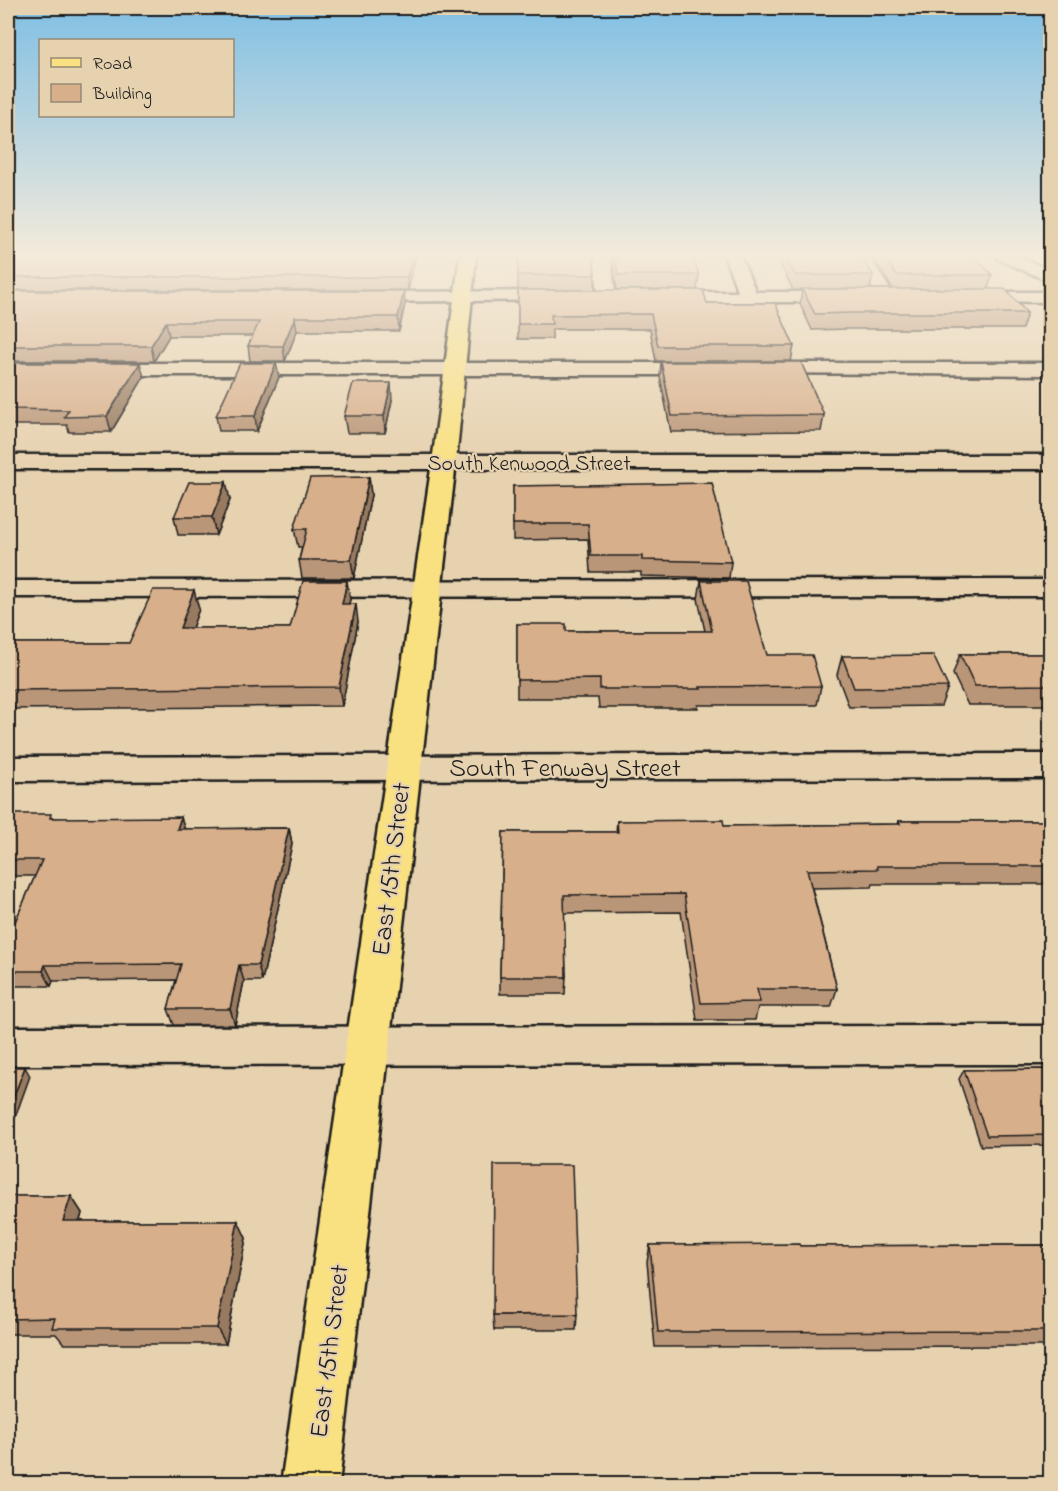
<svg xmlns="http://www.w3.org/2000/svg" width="1058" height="1491" viewBox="0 0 1058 1491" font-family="'Indie Flower',sans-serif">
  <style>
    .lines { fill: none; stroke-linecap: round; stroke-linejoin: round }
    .minor-casing { stroke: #1c1c1c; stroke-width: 5 }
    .major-casing { stroke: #1c1c1c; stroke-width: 5 }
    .minor { fill: #e7d2b0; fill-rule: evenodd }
    .major { fill: #f9e181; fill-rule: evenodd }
    .wall { fill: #ba9678; stroke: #1c1c1c; stroke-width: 1.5 }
    .shaded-wall { fill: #977a61; stroke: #1c1c1c; stroke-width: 1.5 }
    .building { fill: #d8af8b; stroke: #1c1c1c; stroke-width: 1.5 }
    .labels { text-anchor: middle; stroke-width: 4.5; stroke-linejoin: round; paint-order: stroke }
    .far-street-label { font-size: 22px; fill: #1c1c1c; stroke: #e7d2b0 }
    .street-label { font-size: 26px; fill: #1c1c1c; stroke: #e7d2b0 }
  </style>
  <rect width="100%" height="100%" fill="#e7d2b0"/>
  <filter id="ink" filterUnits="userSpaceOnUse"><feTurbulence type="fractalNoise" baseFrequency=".0167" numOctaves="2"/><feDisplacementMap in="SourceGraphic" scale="12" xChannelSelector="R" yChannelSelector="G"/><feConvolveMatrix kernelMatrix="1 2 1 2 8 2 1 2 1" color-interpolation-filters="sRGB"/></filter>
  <g filter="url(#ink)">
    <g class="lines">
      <g class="minor-casing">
        <path id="minor" d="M 594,255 L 610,255 L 616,296 L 613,300 L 601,300 L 598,296 Z
          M 724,255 L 740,255 L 756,292 L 846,292 L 852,293 L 855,297 L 852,301 L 846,302 L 660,302 L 654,301 L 651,297 L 654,293 L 660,292 L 738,292 Z
          M 852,255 L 868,255 L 895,297 L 892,301 L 880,301 Z
          M 996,255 L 1017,255 L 1050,271 L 1050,282 L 998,259 Z
          M 564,291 L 570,292 L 573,296 L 570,300 L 360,302 L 354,301 L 351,297 L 354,293 L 360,292 Z
          M 966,292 L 1050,292 L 1050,302 L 960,301 L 957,297 L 960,293 Z
          M 8,363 L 704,363 L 711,365 L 714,369 L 711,373 L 704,375 L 8,375 Z
          M 758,363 L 1050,363 L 1050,375 L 751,373 L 748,369 L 751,365 Z
          M 8,455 L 1050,455 L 1050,469 L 8,469 Z
          M 1050,580 L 1050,596 L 8,597 L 8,581 Z
          M 1050,754 L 1050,778 L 8,781 L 8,757 Z
          M 1050,1026 L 1050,1064 L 8,1065 L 8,1027 Z"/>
      </g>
      <g class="major-casing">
        <path id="major" d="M 460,255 L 476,255 L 456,462 L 339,1484 L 281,1484 L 432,462 Z"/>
      </g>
      <use href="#minor" class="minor"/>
      <use href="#major" class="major"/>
    </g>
    <path class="wall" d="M 8,255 L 416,255 L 408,290 L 8,290 Z
      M 518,255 L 595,275 L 595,290 L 518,290 Z
      M 612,255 L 692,255 L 699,275 L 697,290 L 617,290 Z
      M 776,255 L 860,255 L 873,275 L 870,289 L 893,289 L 871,255 L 974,255 L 992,275 L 988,289 L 1027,313 L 1022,329 L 847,329 L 812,330 L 800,304 L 802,290 L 793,290 Z
      M 518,290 L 707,303 L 794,346 L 791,361 L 656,361 L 650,329 L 552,329 L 552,339 L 518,339 Z
      M 8,291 L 405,304 L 399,331 L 297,331 L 285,361 L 250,361 L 248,346 L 253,336 L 169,336 L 154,361 L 8,361 Z
      M 661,362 L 824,415 L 821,431 L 671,432 L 660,377 Z
      M 8,363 L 144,377 L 111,432 L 69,432 L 67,425 L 8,425 Z
      M 279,377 L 257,431 L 219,431 L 216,416 Z
      M 392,400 L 385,433 L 347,433 L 344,416 Z
      M 369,477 L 371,495 L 354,578 L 302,578 L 299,560 L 302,547 L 298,547 L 294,529 Z
      M 513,486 L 731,562 L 729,578 L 641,576 L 641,572 L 590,572 L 588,539 L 513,540 Z
      M 230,500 L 216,535 L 178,535 L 174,517 Z
      M 701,581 L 767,655 L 821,686 L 817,705 L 698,705 L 698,708 L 599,708 L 598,698 L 517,698 L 517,624 L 566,631 L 705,631 L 698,599 Z
      M 350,599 L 349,604 L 358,622 L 342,706 L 8,709 L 8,643 L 129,643 L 199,609 L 192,628 L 290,628 Z
      M 960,654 L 1050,654 L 1050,705 L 968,705 L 953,674 Z
      M 842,656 L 948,687 L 941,706 L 849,707 L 837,675 Z
      M 8,814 L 185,829 L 289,828 L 292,844 L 262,981 L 244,981 L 235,1025 L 174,1025 L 168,1009 L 176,980 L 53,981 L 51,986 L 8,986 L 8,938 L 35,876 L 8,876 Z
      M 617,821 L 724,826 L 898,824 L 899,821 L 1050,821 L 1050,884 L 873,884 L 872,887 L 812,888 L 837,989 L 831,1007 L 758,1007 L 755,1020 L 697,1020 L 681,912 L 564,913 L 566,977 L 565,994 L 500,994 L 500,977 L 503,832 L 616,832 Z
      M 1050,1069 L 1050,1145 L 981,1146 L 959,1079 L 964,1070 Z
      M 8,1196 L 71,1196 L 82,1213 L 80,1221 L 238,1221 L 246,1238 L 226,1344 L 64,1344 L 56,1334 L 8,1334 Z
      M 650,1245 L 800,1246 L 1050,1245 L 1050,1346 L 655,1347 L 647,1262 Z
      M 577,1314 L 576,1330 L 494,1330 L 493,1315 Z"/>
    <path class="shaded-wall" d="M 412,255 L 416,255 L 408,290 L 407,277 Z
      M 404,291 L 405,304 L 399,331 L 398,317 Z
      M 295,317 L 297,331 L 285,361 L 283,346 Z
      M 166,322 L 169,336 L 154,361 L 151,346 Z
      M 140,363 L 144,377 L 111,432 L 107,416 Z
      M 276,363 L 279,377 L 257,431 L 255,416 Z
      M 391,383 L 392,400 L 385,433 L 384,416 Z
      M 369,477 L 371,495 L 354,578 L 351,560 Z
      M 226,482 L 230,500 L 216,535 L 212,517 Z
      M 8,485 L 12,496 L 8,503 Z
      M 347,581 L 350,599 L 345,622 L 342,604 Z
      M 194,590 L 199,609 L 185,647 L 180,628 Z
      M 356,604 L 358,622 L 342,706 L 339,687 Z
      M 181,817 L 186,833 L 177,829 Z
      M 289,828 L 292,844 L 262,981 L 258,965 Z
      M 45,965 L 53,981 L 51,986 L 43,971 Z
      M 239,965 L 244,981 L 235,1025 L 230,1009 Z
      M 25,1067 L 30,1076 L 8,1137 L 8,1111 Z
      M 71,1196 L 82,1213 L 75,1238 L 63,1221 Z
      M 238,1221 L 246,1238 L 226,1344 L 217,1328 Z"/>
    <path class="building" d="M 8,255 L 412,255 L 407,277 L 8,277 Z
      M 518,255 L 593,255 L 595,275 L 518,275 Z
      M 615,255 L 692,255 L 699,275 L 618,275 Z
      M 785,255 L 860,255 L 873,275 L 795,275 Z
      M 883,255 L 974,255 L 992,275 L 896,275 Z
      M 802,289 L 1005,289 L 1027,313 L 851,313 L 815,314 Z
      M 518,290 L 703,290 L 707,303 L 775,303 L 794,346 L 658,346 L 651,314 L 551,315 L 552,324 L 518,324 Z
      M 8,291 L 404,291 L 398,317 L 295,317 L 283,346 L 248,346 L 259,322 L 166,322 L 151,346 L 8,346 Z
      M 661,362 L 801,362 L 824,415 L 672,416 Z
      M 8,363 L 140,363 L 107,416 L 64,417 L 69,410 L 8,409 Z
      M 240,363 L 276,363 L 255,416 L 216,416 Z
      M 353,383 L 391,383 L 384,416 L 344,416 Z
      M 369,477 L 351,560 L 299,560 L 307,529 L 294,529 L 310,478 Z
      M 189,482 L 226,482 L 212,517 L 174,517 Z
      M 712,483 L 731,562 L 642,560 L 642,556 L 591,556 L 588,524 L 513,524 L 513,486 Z
      M 303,581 L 347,581 L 342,604 L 356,604 L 339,687 L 8,690 L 8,643 L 129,643 L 153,590 L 194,590 L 180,628 L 290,628 Z
      M 701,581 L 746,581 L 767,655 L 812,655 L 821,686 L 700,687 L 701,689 L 600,689 L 600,679 L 517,680 L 517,624 L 566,624 L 566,631 L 712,631 Z
      M 960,654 L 1050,654 L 1050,685 L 975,686 Z
      M 933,655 L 948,687 L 854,688 L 842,656 Z
      M 8,814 L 51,814 L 50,818 L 181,817 L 177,829 L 289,828 L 258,965 L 239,965 L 230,1009 L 168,1009 L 181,964 L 45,965 L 43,971 L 8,971 L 8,938 L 42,860 L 8,860 Z
      M 723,820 L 724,826 L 900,824 L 899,821 L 1050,821 L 1050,866 L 877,866 L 878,869 L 807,870 L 837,989 L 757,989 L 760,1002 L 701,1003 L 684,894 L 564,895 L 566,977 L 500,977 L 503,832 L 618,832 L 617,821 Z
      M 8,1067 L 25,1067 L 8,1111 Z
      M 1050,1069 L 1050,1135 L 987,1136 L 964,1070 Z
      M 494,1165 L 572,1165 L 577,1314 L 493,1315 Z
      M 8,1196 L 71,1196 L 63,1221 L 238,1221 L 217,1328 L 52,1328 L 55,1318 L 8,1319 Z
      M 799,1244 L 800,1246 L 1050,1245 L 1050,1331 L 658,1332 L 650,1245 Z"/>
  </g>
  <linearGradient id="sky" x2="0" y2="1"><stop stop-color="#7fbfe4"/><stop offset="0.55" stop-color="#f4ebdb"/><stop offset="1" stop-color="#f4ebdb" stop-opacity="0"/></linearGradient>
  <rect width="1058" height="464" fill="url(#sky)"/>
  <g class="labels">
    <g class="far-street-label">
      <text x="529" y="470">South Kenwood Street</text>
    </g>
    <g class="street-label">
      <text x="565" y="776">South Fenway Street</text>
      <text transform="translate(390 869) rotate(-83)" y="9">East 15th Street</text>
      <text transform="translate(328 1351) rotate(-83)" y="9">East 15th Street</text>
    </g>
  </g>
  <rect width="1058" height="1491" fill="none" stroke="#e7d2b0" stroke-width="30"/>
  <rect x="15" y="15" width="1028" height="1461" fill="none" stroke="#1c1c1c" stroke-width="2" filter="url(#ink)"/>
  <rect x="39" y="39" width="195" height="78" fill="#e7d2b0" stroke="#968975" stroke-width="1.5"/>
  <rect x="51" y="58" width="30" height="9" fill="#f9e181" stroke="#968975" stroke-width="1.5"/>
  <text x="93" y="69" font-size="18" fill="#1c1c1c">Road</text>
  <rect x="51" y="84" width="30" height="18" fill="#d8af8b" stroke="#968975" stroke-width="1.5"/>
  <text x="93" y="99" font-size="18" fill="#1c1c1c">Building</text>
</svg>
